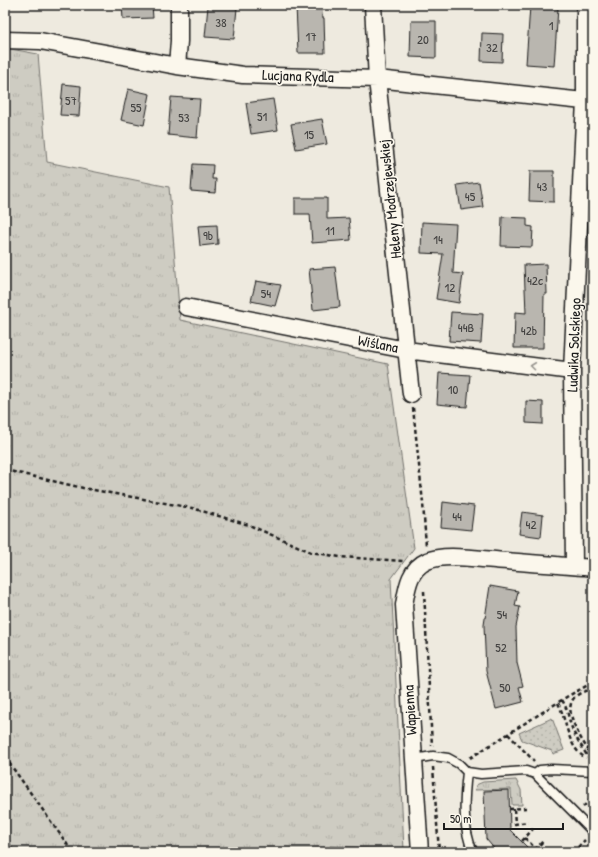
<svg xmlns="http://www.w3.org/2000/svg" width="598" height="857" viewBox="0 0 598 857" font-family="'Patrick Hand',sans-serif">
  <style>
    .grass { fill: url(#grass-tufts); stroke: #75746f }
    .park { fill: url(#park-dots); stroke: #75746f }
    .building { fill: #b9b6af; stroke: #1c1c1c }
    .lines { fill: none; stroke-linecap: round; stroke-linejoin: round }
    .service-casing { stroke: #1c1c1c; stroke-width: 11 }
    .minor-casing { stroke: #1c1c1c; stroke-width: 19 }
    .path { stroke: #1c1c1c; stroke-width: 2.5; stroke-dasharray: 4 3; stroke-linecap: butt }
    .service { stroke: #fbf7ec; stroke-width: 8 }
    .minor { stroke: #fbf7ec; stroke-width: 16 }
    .oneway { stroke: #97948e }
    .labels { text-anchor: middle; stroke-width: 3.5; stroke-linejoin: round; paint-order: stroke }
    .number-label { font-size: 13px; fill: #434241 }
    .street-label { font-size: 15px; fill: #1c1c1c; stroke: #fbf7ec }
  </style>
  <defs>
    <pattern id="grass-tufts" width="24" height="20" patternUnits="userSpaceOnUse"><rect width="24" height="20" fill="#ceccc2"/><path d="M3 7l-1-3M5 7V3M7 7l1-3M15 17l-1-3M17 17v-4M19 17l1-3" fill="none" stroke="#b0afa6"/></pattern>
    <pattern id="park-dots" width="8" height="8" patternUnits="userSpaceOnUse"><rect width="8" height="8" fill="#ceccc2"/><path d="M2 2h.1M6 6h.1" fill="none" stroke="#b0afa6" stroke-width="1.8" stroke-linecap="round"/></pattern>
  </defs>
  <rect width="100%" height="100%" fill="#eeeadf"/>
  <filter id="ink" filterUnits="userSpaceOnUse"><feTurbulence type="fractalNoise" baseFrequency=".025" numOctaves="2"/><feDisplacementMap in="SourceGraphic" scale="8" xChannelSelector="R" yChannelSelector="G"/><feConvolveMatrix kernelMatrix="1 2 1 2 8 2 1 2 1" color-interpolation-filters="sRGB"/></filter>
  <g filter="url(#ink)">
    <path class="grass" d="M 5,48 L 38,54 L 47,162 L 169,187 L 180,320 L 388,364 L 414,548 L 391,579 L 404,850 L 330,846 L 330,852 L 15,852 L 5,834 Z
      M 516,780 L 521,790 L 522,805 L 512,805 L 511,789 L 475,790 L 476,785 L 483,782 Z"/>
    <path class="park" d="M 552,718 L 564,750 L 553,754 L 552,751 L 522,740 L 519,733 Z"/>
    <path class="building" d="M 122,5 L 152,5 L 153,18 L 123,19 Z
      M 296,5 L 323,5 L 322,18 L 324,18 L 325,53 L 298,53 Z
      M 208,6 L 237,8 L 234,39 L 205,37 Z
      M 530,6 L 558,8 L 554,66 L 526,64 Z
      M 411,21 L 436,21 L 436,58 L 410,57 Z
      M 482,33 L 503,34 L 502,62 L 481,61 Z
      M 63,84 L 81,86 L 79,116 L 60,115 Z
      M 128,89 L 150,94 L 144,125 L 121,120 Z
      M 171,97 L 200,99 L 197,138 L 168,135 Z
      M 273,99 L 278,130 L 251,134 L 246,103 Z
      M 322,119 L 327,144 L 296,149 L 291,124 Z
      M 193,164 L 213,165 L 212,179 L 216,179 L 215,193 L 191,191 Z
      M 530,171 L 554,171 L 554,202 L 529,201 Z
      M 479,182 L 483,207 L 461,210 L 457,185 Z
      M 295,198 L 327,198 L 327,219 L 349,218 L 351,240 L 312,243 L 310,214 L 295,214 Z
      M 502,217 L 527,218 L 527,226 L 533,227 L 532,247 L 501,246 Z
      M 422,222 L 456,224 L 453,273 L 463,274 L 459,303 L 436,299 L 443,254 L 421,253 Z
      M 217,225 L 218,244 L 200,246 L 198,226 Z
      M 546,264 L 547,294 L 544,294 L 543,348 L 514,348 L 515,312 L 526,313 L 524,265 Z
      M 335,267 L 340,307 L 313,310 L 309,269 Z
      M 256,281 L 281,285 L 275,306 L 251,301 Z
      M 451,312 L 483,314 L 481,343 L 449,341 Z
      M 439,373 L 470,375 L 467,407 L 437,404 Z
      M 526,401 L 543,402 L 543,424 L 526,423 Z
      M 443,502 L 474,506 L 471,530 L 441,527 Z
      M 522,512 L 543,515 L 541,537 L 519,534 Z
      M 490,586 L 518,591 L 515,606 L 520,607 L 516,627 L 517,663 L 523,686 L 519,687 L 523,702 L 496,709 L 486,671 L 484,625 Z
      M 509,790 L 510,830 L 532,852 L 497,852 L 486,839 L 484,791 Z"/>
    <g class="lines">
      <g class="service-casing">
        <path id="service" d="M 414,759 L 433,756 L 448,758 L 459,764 L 467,772 L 481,774 L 526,771 L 535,774 L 593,832
          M 467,772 C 464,799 462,827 473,852
          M 535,774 L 540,770 L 551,769 L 593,771"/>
      </g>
      <g class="minor-casing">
        <path id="minor" d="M 373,5 L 377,79 L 411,394
          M 5,40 L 40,41 L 177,66 L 243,75 L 377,79 L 593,102
          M 177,66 L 179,41 L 179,5
          M 186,307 L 406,350 L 572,371
          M 574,566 L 572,371 L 585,101 L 585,5
          M 420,852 L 404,605 C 407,588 409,569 427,561 C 445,553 476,559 495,560 C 527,563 560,565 593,568"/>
      </g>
      <path class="path" d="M 413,408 L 423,503 L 426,546
        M 5,470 L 83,488 L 192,508 L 249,525 L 311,552 L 340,557 L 403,561
        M 424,591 L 432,746
        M 562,700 C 568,709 568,718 572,728 C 575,737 581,745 586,754 L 589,751 C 582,741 565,714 572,701 C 575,695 582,692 588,690
        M 558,703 C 567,720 567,748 586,758
        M 508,734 L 534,761
        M 5,757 L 67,844 L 71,852
        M 470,758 L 568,696 L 588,685
        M 433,767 L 439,852
        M 583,807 L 593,797
        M 509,809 L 526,808
        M 514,809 L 515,824 L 528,822
        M 525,838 L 536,849 L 544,840
        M 522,841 L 533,829
        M 551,852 L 553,849
        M 573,852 L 585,840"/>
      <use href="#service" class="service"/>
      <use href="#minor" class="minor"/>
    </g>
    <defs><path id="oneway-chevron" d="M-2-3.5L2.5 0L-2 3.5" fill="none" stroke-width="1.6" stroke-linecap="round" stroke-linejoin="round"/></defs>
    <use class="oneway" href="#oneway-chevron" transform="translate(533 366) rotate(-173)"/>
  </g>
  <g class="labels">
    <g class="number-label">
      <text x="221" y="27">38</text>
      <text x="551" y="30">1</text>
      <text x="311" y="41">17</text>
      <text x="423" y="44">20</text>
      <text x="492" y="52">32</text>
      <text x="71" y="105">57</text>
      <text x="136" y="112">55</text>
      <text x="262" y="121">51</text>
      <text x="184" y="122">53</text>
      <text x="309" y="139">15</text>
      <text x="542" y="191">43</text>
      <text x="470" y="201">45</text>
      <text x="330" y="235">11</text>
      <text x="208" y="240">9b</text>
      <text x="438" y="244">14</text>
      <text x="535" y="285">42c</text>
      <text x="450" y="292">12</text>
      <text x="266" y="298">54</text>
      <text x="466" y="332">44B</text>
      <text x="529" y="335">42b</text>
      <text x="453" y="394">10</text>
      <text x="457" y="521">44</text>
      <text x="531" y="529">42</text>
      <text x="502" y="619">54</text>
      <text x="501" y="652">52</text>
      <text x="505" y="692">50</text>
    </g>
    <g class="street-label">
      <text transform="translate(298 76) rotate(2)" y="5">Lucjana Rydla</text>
      <text transform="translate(390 199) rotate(-96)" y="5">Heleny Modrzejewskiej</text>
      <text transform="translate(378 344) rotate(11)" y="5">Wiślana</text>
      <text transform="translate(574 345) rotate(-88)" y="5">Ludwika Solskiego</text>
      <text transform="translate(410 710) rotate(-94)" y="5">Wapienna</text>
    </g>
  </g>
  <rect width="598" height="857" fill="none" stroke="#fbf7ec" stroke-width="20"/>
  <rect x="10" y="10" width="578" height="837" fill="none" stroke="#1c1c1c" stroke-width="1.5" filter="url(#ink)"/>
  <path d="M444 823v6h119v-6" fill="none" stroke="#1c1c1c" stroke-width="2"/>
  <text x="450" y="823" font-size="12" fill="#1c1c1c" stroke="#fbf7ec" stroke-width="3" paint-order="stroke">50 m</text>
</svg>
